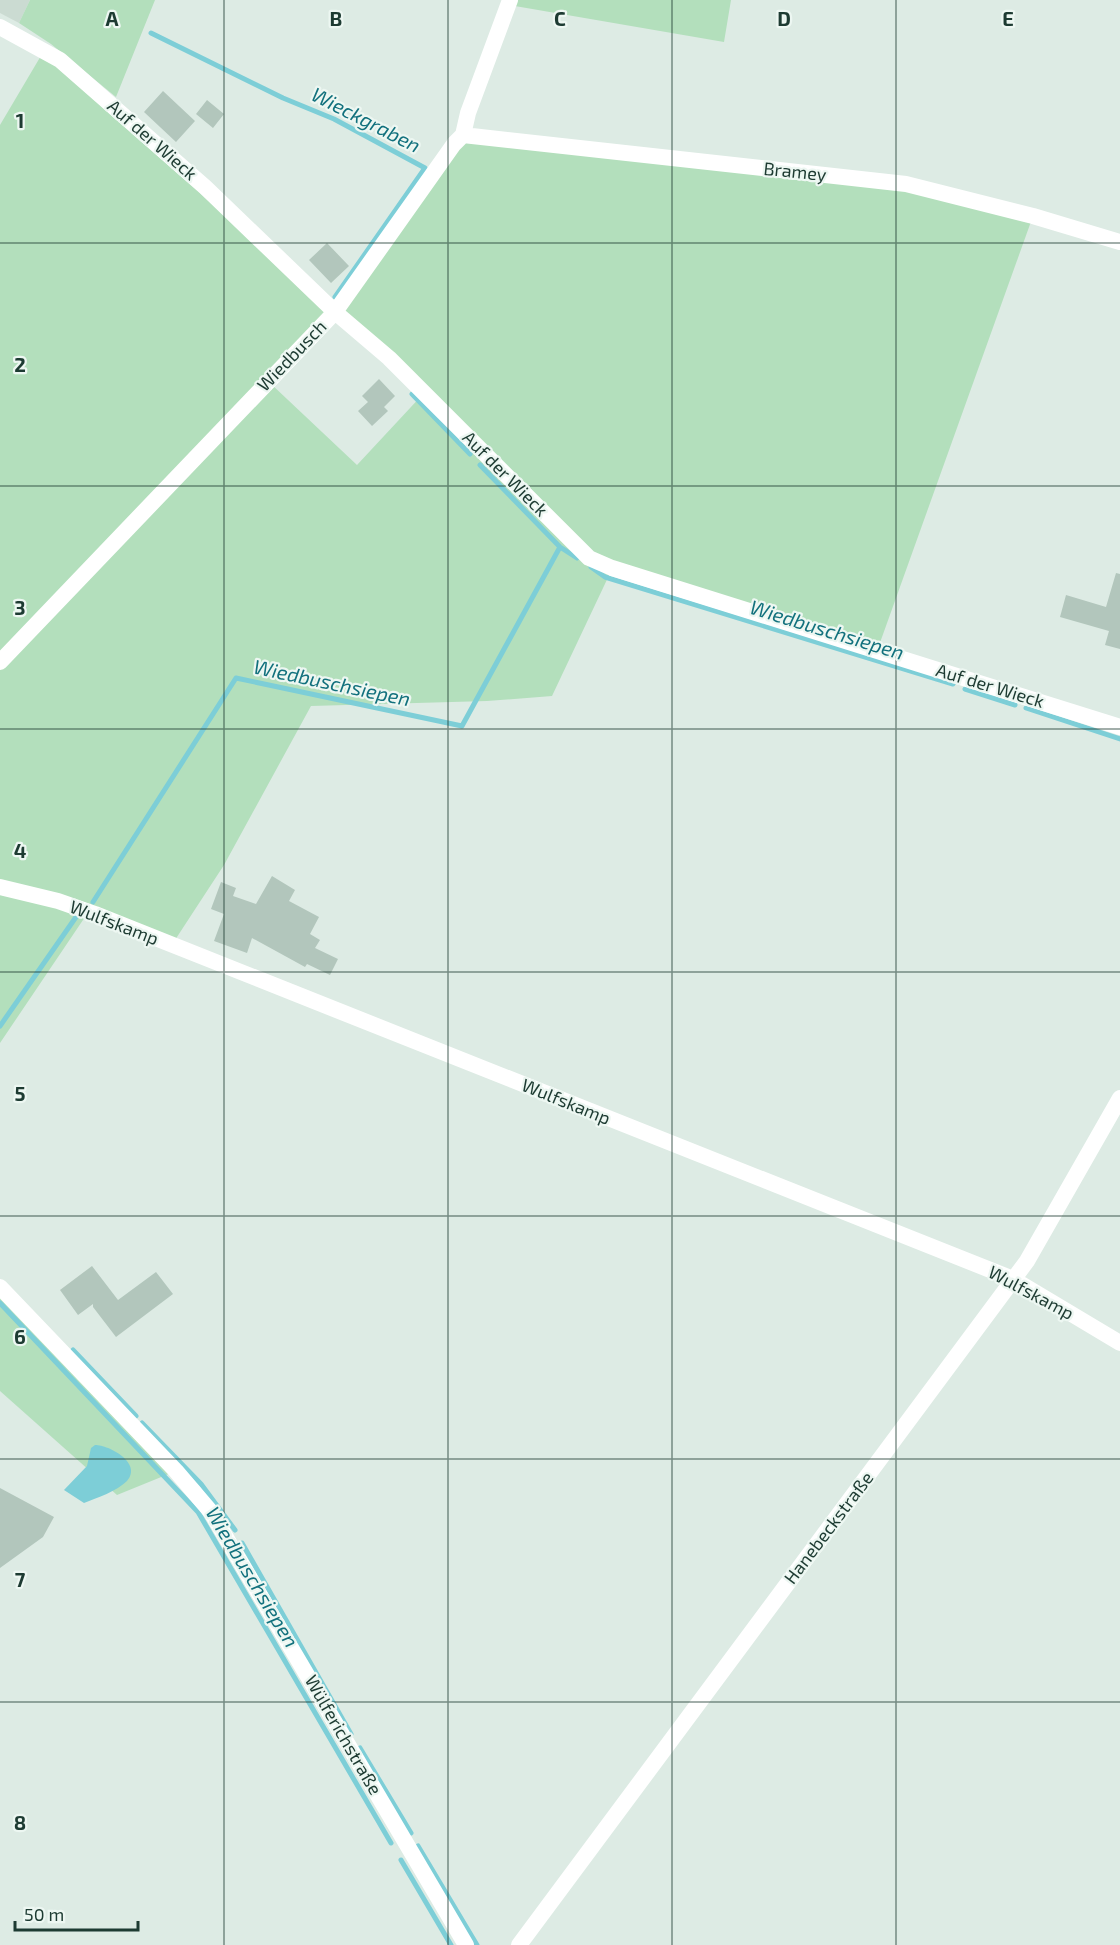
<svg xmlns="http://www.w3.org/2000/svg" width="1120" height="1945" viewBox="0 0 1120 1945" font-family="'Exo 2',sans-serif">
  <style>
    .built { fill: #cbdbd2 }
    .green { fill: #b3dfbc; fill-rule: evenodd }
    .water { fill: #7dced7 }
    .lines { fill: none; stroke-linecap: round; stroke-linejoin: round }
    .stream { stroke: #7dced7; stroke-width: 5 }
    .building { fill: #b2c6bc }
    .minor { stroke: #fff; stroke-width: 16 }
    .grid { fill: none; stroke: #1d3b32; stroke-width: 1.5; stroke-opacity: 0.55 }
    .labels { text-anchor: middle; stroke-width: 4.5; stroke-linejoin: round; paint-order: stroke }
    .street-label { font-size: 18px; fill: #1d3b32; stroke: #edf7f2 }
    .water-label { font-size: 20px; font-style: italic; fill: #12717d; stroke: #edf7f2 }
    .grid-label { font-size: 20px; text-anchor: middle; font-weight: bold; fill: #1d3b32; stroke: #edf7f2; stroke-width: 4.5; stroke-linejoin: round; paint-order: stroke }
  </style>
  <rect width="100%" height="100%" fill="#ddebe4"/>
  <path class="built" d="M 0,0 L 30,0 L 19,23 L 0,13 Z"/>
  <path class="green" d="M 30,0 L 155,0 L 116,97 L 51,44 L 19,23 Z
    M 511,0 L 731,0 L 724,42 L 509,5 Z
    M 42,54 L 335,312 L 463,135 L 906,184 L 1033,216 L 877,651 L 612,569 L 552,696 L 487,701 L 311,706 L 224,865 L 175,940 L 85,917 L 0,1043 L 0,125 ZM 335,312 L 424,393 L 357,465 L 270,383 Z
    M 0,1287 L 176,1471 L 117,1495 L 0,1391 Z"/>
  <path class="water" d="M 95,1445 C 109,1445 143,1463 127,1481 C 117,1491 97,1498 84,1503 L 64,1490 L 87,1466 L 91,1448 Z"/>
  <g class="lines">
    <path class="stream" d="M 151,33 L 283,98 L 334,119 L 425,168 L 335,297
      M 412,394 L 470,454
      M 480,465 L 560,547 L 577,558
      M 591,567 L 605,577 L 953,684
      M 965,689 L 1015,705
      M 1026,708 L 1120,739
      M 93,902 L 236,678 L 462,726 L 560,547
      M 0,1026 L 76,917
      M 0,1303 L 198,1512 L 391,1843
      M 73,1350 L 136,1416
      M 142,1423 L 201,1484 L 235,1530
      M 242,1543 L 351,1734
      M 360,1748 L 411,1833
      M 418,1846 L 477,1945
      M 401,1860 L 451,1945"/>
  </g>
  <path class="building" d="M 163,91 L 195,121 L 176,142 L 144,112 Z
    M 207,100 L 224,114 L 213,128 L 196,114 Z
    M 327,243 L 349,266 L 331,283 L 309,260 Z
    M 379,379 L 395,396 L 384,407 L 388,411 L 372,426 L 358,411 L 368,402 L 362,396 Z
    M 1116,573 L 1120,574 L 1120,649 L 1105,645 L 1109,631 L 1060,617 L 1066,595 L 1106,607 Z
    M 272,876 L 295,890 L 289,901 L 319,917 L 310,934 L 320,940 L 315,948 L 338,959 L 330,975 L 307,964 L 305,967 L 252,938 L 247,953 L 214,941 L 224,914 L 211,909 L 221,882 L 236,888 L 233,896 L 256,904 Z
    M 92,1266 L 118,1300 L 156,1272 L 173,1294 L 116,1337 L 93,1307 L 93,1304 L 78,1315 L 60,1290 Z
    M 0,1488 L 54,1517 L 43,1537 L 0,1568 Z"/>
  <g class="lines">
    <path class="minor" d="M 0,27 L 60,60 L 205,187 L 335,312 L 389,358 L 589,558 L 612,568 L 1120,727
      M 463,135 L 906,184 L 1033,216 L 1120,242
      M 0,662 L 335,312 L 454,144 L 463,135 L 468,113 L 510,0
      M 0,887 L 58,901 L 95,914 L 1013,1279 L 1120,1343
      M 0,1287 L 176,1471 L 211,1512 L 466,1945
      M 519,1945 L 1027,1261 L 1120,1098"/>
  </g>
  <path class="grid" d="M 224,0 L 224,1945M 448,0 L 448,1945M 672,0 L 672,1945M 896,0 L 896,1945M 0,243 L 1120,243M 0,486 L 1120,486M 0,729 L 1120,729M 0,972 L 1120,972M 0,1216 L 1120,1216M 0,1459 L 1120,1459M 0,1702 L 1120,1702"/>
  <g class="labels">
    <g class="street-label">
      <text transform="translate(152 140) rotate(41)" y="6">Auf der Wieck</text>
      <text transform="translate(795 172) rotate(6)" y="6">Bramey</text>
      <text transform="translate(292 356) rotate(-46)" y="6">Wiedbusch</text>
      <text transform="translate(505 474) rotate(45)" y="6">Auf der Wieck</text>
      <text transform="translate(990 686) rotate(17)" y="6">Auf der Wieck</text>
      <text transform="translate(114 923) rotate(21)" y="6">Wulfskamp</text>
      <text transform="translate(566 1102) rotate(22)" y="6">Wulfskamp</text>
      <text transform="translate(1031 1293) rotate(28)" y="6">Wulfskamp</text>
      <text transform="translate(829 1528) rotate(-53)" y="6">Hanebeckstraße</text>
      <text transform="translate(343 1735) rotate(60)" y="6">Wülferichstraße</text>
    </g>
    <g class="water-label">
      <text transform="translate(366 120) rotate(27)" y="7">Wieckgraben</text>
      <text transform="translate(827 630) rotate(17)" y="7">Wiedbuschsiepen</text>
      <text transform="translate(332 683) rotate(12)" y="7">Wiedbuschsiepen</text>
      <text transform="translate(252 1577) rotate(59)" y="7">Wiedbuschsiepen</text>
    </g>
  </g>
  <g class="grid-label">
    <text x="112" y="26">A</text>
    <text x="336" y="26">B</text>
    <text x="560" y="26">C</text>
    <text x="784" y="26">D</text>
    <text x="1008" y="26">E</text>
    <text x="20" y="128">1</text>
    <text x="20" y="372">2</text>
    <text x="20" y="615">3</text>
    <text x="20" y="858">4</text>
    <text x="20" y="1101">5</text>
    <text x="20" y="1344">6</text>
    <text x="20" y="1587">7</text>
    <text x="20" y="1830">8</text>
  </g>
  <path d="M15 1921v9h123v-9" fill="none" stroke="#1d3b32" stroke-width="3"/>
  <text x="24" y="1921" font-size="18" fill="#1d3b32" stroke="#edf7f2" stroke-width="4.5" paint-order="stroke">50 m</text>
</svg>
